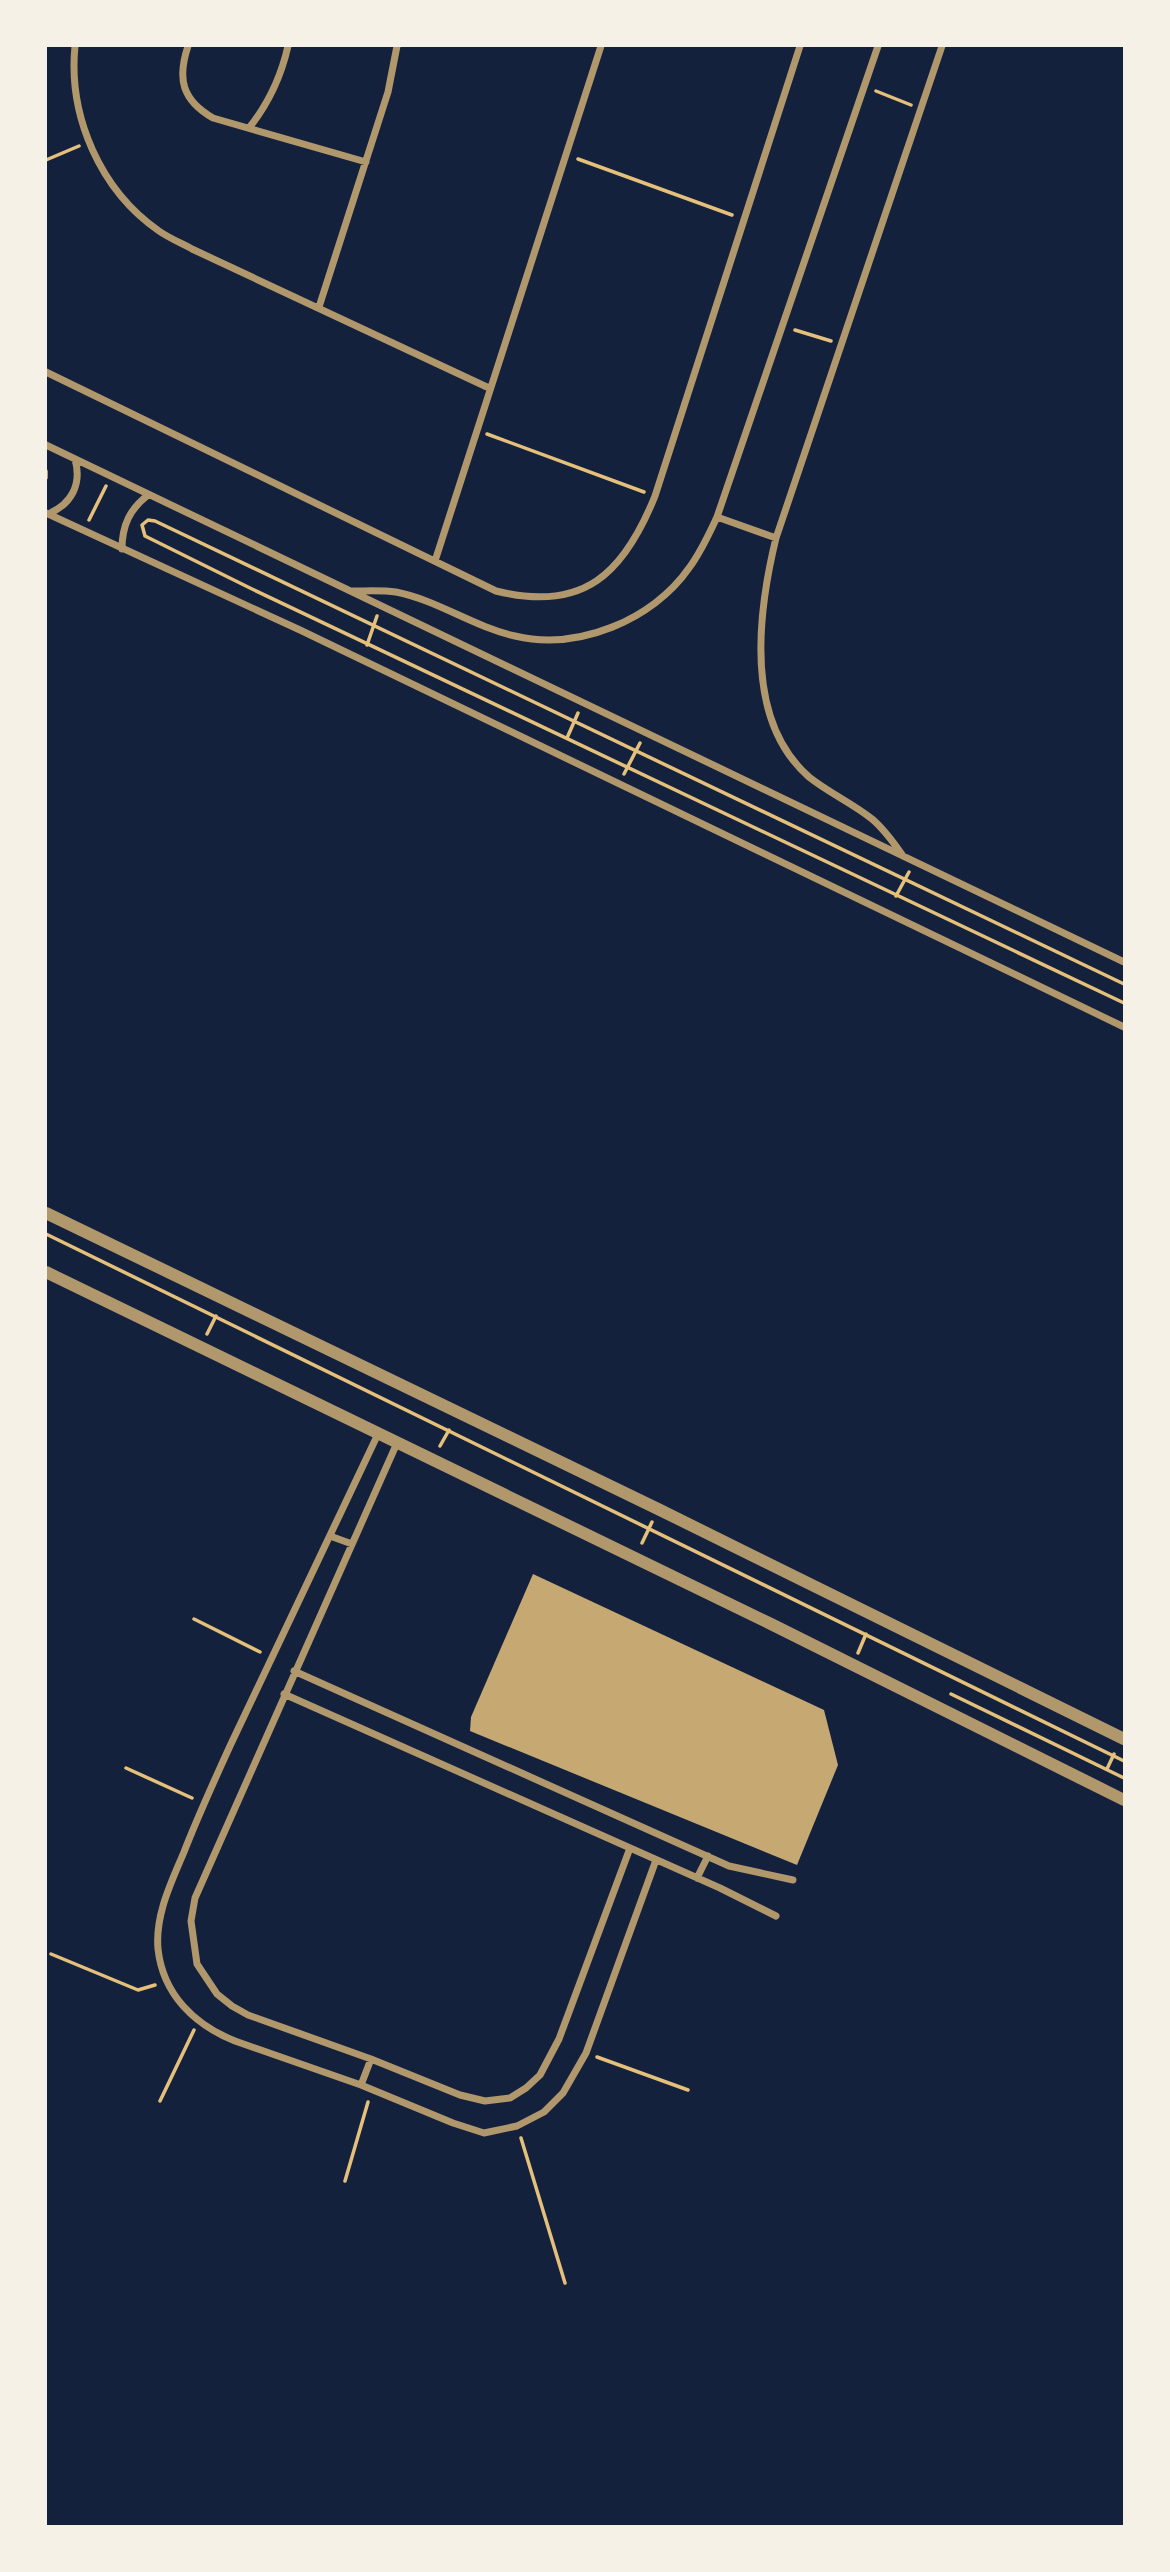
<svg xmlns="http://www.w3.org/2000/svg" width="1170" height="2572" viewBox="0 0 1170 2572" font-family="'Noto Sans',sans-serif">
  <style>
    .building { fill: #c6a872 }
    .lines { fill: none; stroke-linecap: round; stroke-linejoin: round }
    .path { stroke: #e5c07b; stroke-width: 3.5 }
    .minor { stroke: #b1986c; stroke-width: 7 }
    .tertiary { stroke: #b1986c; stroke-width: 12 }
  </style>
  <rect width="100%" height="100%" fill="#14213d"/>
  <path class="building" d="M 533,1574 L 824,1710 L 838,1765 L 797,1865 L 470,1731 L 471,1717 Z"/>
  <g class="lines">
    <path class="path" d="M 876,91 L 911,105
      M 578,159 L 732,215
      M 46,160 L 79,146
      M 795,330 L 831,341
      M 487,434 L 644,492
      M 46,471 L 46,478
      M 89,520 L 106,486
      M 367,645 L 377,616
      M 567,738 L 578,713
      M 624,774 L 640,743
      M 896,896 L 909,872
      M 1124,984 L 155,521 L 148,520 L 142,525 L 145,536 L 252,589 L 1124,1003
      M 46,1234 L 1124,1761
      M 207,1334 L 216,1316
      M 440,1446 L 449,1430
      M 642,1543 L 652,1522
      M 194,1619 L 260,1652
      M 858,1653 L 866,1634
      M 951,1694 L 1124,1778
      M 126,1768 L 192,1798
      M 1107,1769 L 1114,1754
      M 51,1954 L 138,1990 L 155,1985
      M 597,2057 L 688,2090
      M 160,2101 L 194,2030
      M 521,2138 L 565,2283
      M 345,2181 L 368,2102"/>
    <path class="minor" d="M 75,46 C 68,116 100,190 159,231 C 169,238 181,243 192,249 L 489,388
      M 188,46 C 177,79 182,100 213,118 L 366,162
      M 249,128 C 269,103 281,77 288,46
      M 319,307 L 388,92 L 397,46
      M 46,372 L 496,591 C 584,613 624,573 655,496 L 800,46
      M 46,445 L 1124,962
      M 46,513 L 300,630 L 1124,1027
      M 48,514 C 72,504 82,484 75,459
      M 717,517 L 776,538
      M 122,549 C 122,525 130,509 148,495
      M 435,561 L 601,46
      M 353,591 C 367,591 382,590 396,592 C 437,600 474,627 515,636 C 578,651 653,620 689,568 C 701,552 709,534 717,517 L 878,46
      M 903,856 C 894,843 884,829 872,819 C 852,803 829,793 809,777 C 744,720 758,612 776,538 L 942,46
      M 378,1434 C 329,1538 279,1641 230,1746 C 214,1781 198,1816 184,1852 C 171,1883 155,1915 158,1949 C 163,1995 195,2025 235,2041 L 361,2085 L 453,2123 L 484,2133 L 517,2126 L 544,2112 L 563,2093 L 586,2053 L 656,1860
      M 397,1443 L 195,1898 L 191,1921 L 197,1964 L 217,1994 L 232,2006 L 248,2015 L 371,2059 L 460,2095 L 485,2101 L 510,2098 L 526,2088 L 540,2075 L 559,2039 L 630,1848
      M 330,1536 L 352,1544
      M 294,1671 L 729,1866 L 793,1880
      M 284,1694 L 720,1888 L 776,1916
      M 697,1878 L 708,1856
      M 361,2085 L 371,2059"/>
    <path class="tertiary" d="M 46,1213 L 658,1509 L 1124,1739
      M 46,1272 L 771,1624 L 1124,1800"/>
  </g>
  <rect width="1170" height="2572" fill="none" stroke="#f6f1e7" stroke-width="94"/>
</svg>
